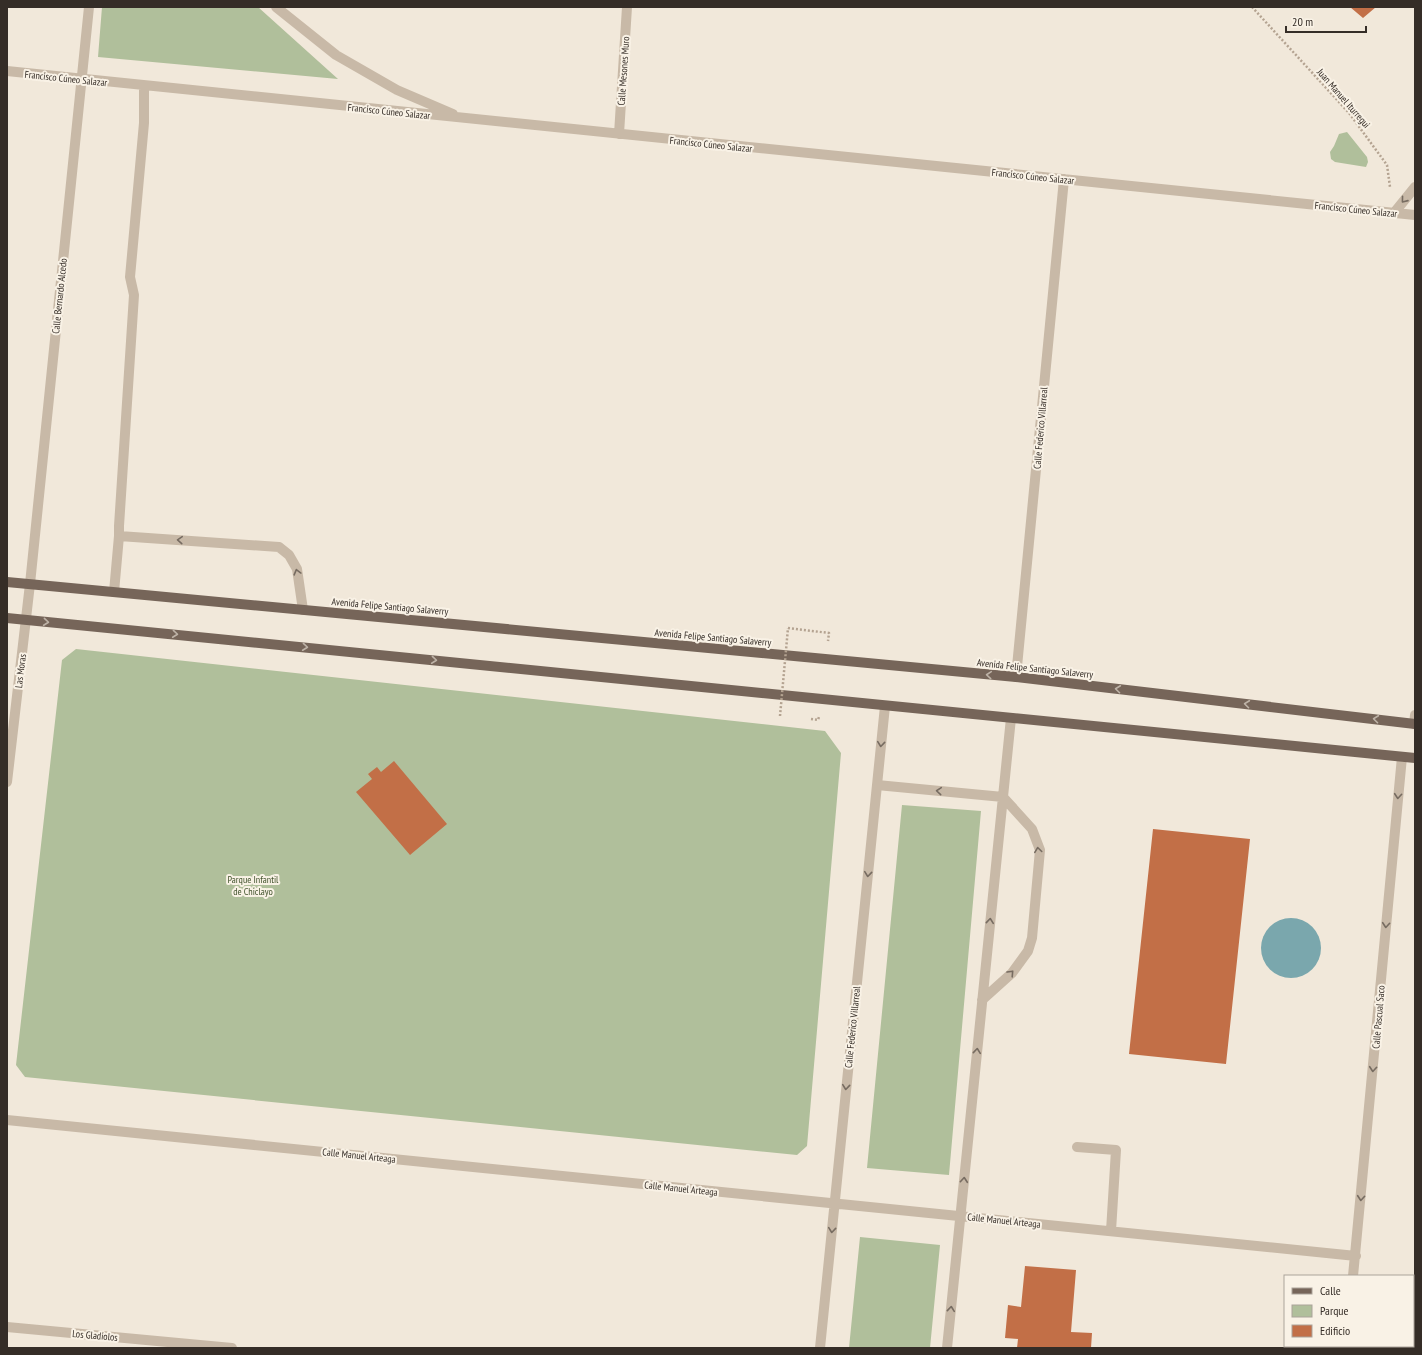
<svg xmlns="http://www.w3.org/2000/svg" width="1422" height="1355" viewBox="0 0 1422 1355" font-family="'PT Sans Narrow',sans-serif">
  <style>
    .green { fill: #b0bf9b }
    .water { fill: #7aa7ad }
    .building { fill: #c26f47 }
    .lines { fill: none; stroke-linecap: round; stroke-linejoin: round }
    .path { stroke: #b4a391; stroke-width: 2.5; stroke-dasharray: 2 2; stroke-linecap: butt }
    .minor { stroke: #c8b9a7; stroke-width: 10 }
    .major { stroke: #766559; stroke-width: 10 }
    .path-bridge { stroke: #b4a391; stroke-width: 2.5; stroke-dasharray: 2 2; stroke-linecap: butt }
    .oneway { stroke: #776c61 }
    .oneway2 { stroke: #beb3a7 }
    .labels { text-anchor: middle; stroke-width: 4; stroke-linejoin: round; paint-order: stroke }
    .street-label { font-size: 10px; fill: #352d27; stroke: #f9f2e6 }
    .park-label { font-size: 10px; fill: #41522c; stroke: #f9f2e6 }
  </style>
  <rect width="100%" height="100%" fill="#f1e8da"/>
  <path class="green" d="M 102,7 L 258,7 L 338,79 L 98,57 Z
    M 1347,132 L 1367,157 L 1368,162 L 1366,167 L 1335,162 L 1331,159 L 1330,152 L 1334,146 L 1339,134 Z
    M 76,649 L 825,731 L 841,753 L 807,1146 L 797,1155 L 25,1077 L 16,1065 L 62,660 Z
    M 902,805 L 981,811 L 949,1175 L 867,1168 Z
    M 860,1237 L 940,1245 L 930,1348 L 849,1348 Z"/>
  <path class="water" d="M1261 948a30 30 0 1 1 60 0a30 30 0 1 1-60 0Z"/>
  <path class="building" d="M 1350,7 L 1376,7 L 1363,18 Z
    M 394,761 L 447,824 L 410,855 L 356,792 L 372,779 L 368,774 L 377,767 L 381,772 Z
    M 1153,829 L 1250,839 L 1226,1064 L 1129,1054 Z
    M 1025,1266 L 1076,1270 L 1071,1332 L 1092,1333 L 1091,1348 L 1017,1348 L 1018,1339 L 1005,1338 L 1008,1305 L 1021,1307 Z"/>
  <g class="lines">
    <path class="path" d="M 1252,7 L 1349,113 L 1387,165 L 1390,187
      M 788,628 L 829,633 L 828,641
      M 811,719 L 818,720 L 819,717"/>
    <path class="minor" d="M 276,7 L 336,55 L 397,90 L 453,114
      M 7,71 L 1415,215
      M 619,134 L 627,7
      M 1394,213 L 1415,187
      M 119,536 L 119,526 L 134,295 L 130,277 L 144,123 L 144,86
      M 114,592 L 119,536 L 279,547 L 289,555 L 297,569 L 303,610
      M 1016,677 L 1064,179
      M 1414,724 L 1415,715
      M 7,782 L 30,584 L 89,7
      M 877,785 L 1003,797 L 1032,829 L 1040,850 L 1032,938 L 1028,951 L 1012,973 L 982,1000
      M 7,1120 L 1356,1256
      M 1077,1147 L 1116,1150 L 1111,1231
      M 1353,1276 L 1402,757
      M 7,1327 L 232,1348
      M 820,1348 L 885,706
      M 947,1348 L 1011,718
      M 1345,1348 L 1346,1346"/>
    <path class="major" d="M 7,582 L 1016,677 L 1415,724
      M 7,618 L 1415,758"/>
    <path class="path-bridge" d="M 780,716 L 788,628"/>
  </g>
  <defs><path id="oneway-chevron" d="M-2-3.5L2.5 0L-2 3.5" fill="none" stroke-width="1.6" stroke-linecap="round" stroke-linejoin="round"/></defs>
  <g class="oneway">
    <use href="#oneway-chevron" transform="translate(1404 200) rotate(129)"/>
    <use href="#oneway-chevron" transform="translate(180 540) rotate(-176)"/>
    <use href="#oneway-chevron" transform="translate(297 572) rotate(-105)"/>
    <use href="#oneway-chevron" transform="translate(881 744) rotate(96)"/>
    <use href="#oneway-chevron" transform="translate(939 791) rotate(-175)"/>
    <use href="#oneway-chevron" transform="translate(1398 796) rotate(95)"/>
    <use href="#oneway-chevron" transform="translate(1038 850) rotate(-98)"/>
    <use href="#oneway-chevron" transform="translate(868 874) rotate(96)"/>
    <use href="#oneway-chevron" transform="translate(990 921) rotate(-84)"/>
    <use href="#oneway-chevron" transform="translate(1386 925) rotate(95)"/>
    <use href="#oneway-chevron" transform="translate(1011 973) rotate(-47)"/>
    <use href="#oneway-chevron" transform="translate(977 1051) rotate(-84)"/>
    <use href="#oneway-chevron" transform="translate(1373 1069) rotate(95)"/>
    <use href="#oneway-chevron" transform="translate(846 1087) rotate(96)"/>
    <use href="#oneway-chevron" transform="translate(964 1180) rotate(-85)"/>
    <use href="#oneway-chevron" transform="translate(1361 1198) rotate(95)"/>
    <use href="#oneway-chevron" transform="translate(832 1230) rotate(96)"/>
    <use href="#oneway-chevron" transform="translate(951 1309) rotate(-84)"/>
  </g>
  <g class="oneway2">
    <use href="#oneway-chevron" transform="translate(46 622) rotate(6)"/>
    <use href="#oneway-chevron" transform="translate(175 634) rotate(6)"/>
    <use href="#oneway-chevron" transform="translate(305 647) rotate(6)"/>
    <use href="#oneway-chevron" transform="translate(434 660) rotate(6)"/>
    <use href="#oneway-chevron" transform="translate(989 675) rotate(-175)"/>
    <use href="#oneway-chevron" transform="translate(1118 689) rotate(-173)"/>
    <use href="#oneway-chevron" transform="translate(1247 704) rotate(-173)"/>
    <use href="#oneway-chevron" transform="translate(1376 719) rotate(-173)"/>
  </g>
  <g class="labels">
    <g class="street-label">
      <text transform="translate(623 71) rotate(-86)" y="4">Calle Mesones Muro</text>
      <text transform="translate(66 78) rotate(6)" y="4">Francisco Cúneo Salazar</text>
      <text transform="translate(1344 98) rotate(49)" y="4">Juan Manuel Iturregui</text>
      <text transform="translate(389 111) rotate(6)" y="4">Francisco Cúneo Salazar</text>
      <text transform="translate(711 144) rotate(6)" y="4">Francisco Cúneo Salazar</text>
      <text transform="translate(1033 176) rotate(6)" y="4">Francisco Cúneo Salazar</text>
      <text transform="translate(1356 209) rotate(6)" y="4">Francisco Cúneo Salazar</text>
      <text transform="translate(59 296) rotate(-84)" y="4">Calle Bernardo Alcedo</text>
      <text transform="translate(1040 428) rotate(-85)" y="4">Calle Federico Villarreal</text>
      <text transform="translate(390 606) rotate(5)" y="4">Avenida Felipe Santiago Salaverry</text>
      <text transform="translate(713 637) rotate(5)" y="4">Avenida Felipe Santiago Salaverry</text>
      <text transform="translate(1035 668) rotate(6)" y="4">Avenida Felipe Santiago Salaverry</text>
      <text transform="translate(20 671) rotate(-83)" y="4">Las Moras</text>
      <text transform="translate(1378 1017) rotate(-85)" y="4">Calle Pascual Saco</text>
      <text transform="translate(852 1027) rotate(-84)" y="4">Calle Federico Villarreal</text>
      <text transform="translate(359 1155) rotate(6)" y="4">Calle Manuel Arteaga</text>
      <text transform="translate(681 1188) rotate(6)" y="4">Calle Manuel Arteaga</text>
      <text transform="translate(1004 1220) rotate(6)" y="4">Calle Manuel Arteaga</text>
      <text transform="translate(95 1335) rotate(5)" y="4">Los Gladiolos</text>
    </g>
    <g class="park-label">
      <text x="253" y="883">Parque Infantil<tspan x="253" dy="12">de Chiclayo</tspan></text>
    </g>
  </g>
  <rect width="1422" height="1355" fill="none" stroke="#352d27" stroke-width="16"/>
  <rect x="1284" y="1275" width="130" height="72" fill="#f9f2e6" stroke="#aba39a"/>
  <rect x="1292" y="1288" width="20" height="6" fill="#766559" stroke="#aba39a"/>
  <text x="1320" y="1295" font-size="12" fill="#352d27">Calle</text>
  <rect x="1292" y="1305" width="20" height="12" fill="#b0bf9b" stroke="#aba39a"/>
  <text x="1320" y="1315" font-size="12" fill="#352d27">Parque</text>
  <rect x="1292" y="1325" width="20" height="12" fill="#c26f47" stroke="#aba39a"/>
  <text x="1320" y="1335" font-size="12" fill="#352d27">Edificio</text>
  <path d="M1286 26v6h80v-6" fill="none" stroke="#352d27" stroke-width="2"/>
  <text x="1292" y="26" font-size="12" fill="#352d27" stroke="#f9f2e6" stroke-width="3" paint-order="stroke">20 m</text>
</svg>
